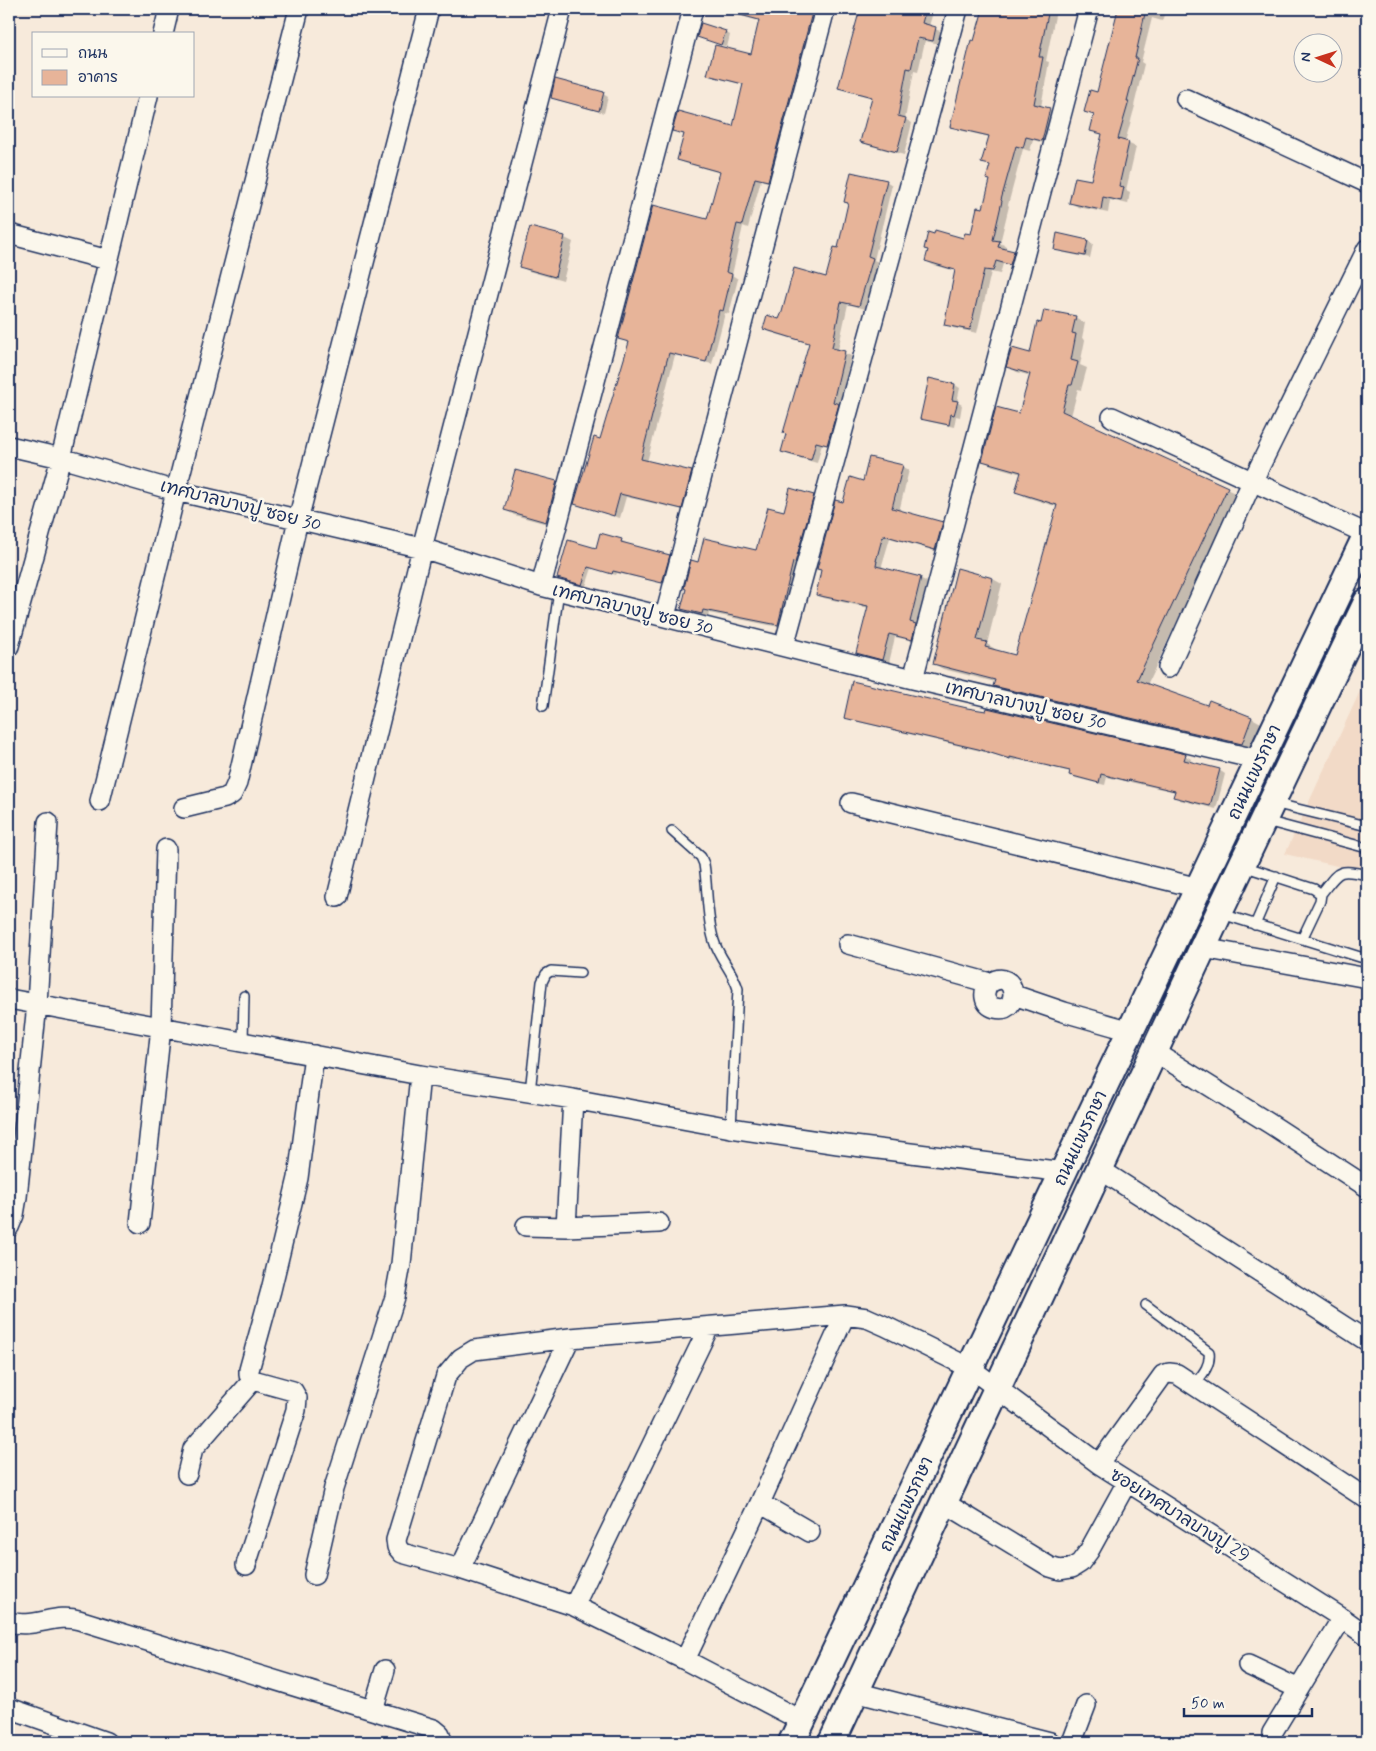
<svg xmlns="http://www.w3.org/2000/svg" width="1376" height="1751" viewBox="0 0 1376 1751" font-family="Mynerve,'Playpen Sans Thai',sans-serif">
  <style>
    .built { fill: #f2dac7 }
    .shadow { fill: #0003 }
    .building { fill: #e7b499; stroke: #1b2f5e }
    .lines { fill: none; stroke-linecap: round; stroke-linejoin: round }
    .service-casing { stroke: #1b2f5e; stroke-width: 12 }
    .minor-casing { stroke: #1b2f5e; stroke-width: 22 }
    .secondary-casing { stroke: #1b2f5e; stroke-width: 30 }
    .service { stroke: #fbf7ec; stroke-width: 9 }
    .minor { stroke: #fbf7ec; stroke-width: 19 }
    .secondary { stroke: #fbf7ec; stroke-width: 26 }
    .labels { text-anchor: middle; stroke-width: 5; stroke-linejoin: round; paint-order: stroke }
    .street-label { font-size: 18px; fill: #1b2f5e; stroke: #fbf7ec }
  </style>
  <rect width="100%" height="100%" fill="#f7eadb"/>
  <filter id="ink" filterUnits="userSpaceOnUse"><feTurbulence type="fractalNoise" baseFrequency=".02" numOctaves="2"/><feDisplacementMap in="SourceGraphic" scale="10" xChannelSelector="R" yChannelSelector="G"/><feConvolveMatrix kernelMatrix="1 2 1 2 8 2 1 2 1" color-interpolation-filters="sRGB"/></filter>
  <g filter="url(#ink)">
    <path class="built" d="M 1367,676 L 1367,873 L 1285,854 Z"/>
    <path class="shadow" d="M 724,9 L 820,9 L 774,184 L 761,180 L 748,228 L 743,226 L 732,275 L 738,279 L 729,314 L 725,313 L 712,364 L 675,355 L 647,462 L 691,472 L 697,476 L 688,511 L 626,497 L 620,518 L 582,507 L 576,503 L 601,440 L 630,343 L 619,339 L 708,220 L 721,173 L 685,163 L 678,160 L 685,135 L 674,131 L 734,128 L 744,85 L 714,77 L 708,74 L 752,56 L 760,21 L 730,13 Z
      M 862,9 L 934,9 L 929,26 L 942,32 L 940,44 L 925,41 L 918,72 L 914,71 L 905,119 L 912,123 L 904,155 L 868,145 L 862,141 L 873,98 L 847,91 L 840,87 Z
      M 984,9 L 1084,9 L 1082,17 L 1056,11 L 1046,61 L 1049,62 L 1041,107 L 1057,113 L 1048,144 L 1033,140 L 1030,151 L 1023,149 L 1008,205 L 1009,206 L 1000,243 L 1006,246 L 1005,250 L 1020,256 L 1017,268 L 1003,264 L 1000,274 L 991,272 L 977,333 L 953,328 L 946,324 L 956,271 L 933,265 L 926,261 L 929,251 L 925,249 L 964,239 L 972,236 L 984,210 L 991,181 L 987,179 L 991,166 L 983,162 L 990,137 L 959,130 L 952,126 Z
      M 1115,9 L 1166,9 L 1162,21 L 1152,18 L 1141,62 L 1144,64 L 1134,106 L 1135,106 L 1125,142 L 1136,147 L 1126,190 L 1130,192 L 1128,204 L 1110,200 L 1108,213 L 1078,207 L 1071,203 L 1092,182 L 1103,135 L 1091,130 L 1095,116 L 1086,111 L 1098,94 L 1119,10 Z
      M 725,32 L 730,35 L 727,47 L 699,36 Z
      M 603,94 L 608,97 L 604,113 L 557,100 L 552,97 Z
      M 886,181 L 892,185 L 874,260 L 878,262 L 865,309 L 848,304 L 838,350 L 851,356 L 839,405 L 844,408 L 834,447 L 822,444 L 817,463 L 789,455 L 783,452 L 810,344 L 770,332 L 764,328 L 780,321 L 827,279 L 839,250 Z
      M 531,228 L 565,238 L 573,242 L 563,281 L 529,271 L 521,267 Z
      M 1058,234 L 1088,241 L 1093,244 L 1090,258 L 1061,252 L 1055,249 Z
      M 1075,317 L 1085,323 L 1082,338 L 1085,340 L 1080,365 L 1087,368 L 1081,390 L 1078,389 L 1071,416 L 1237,494 L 1147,685 L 1208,706 L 1252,718 L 1261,723 L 1251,749 L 1004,691 L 994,686 L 995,682 L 943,669 L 934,664 L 957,569 L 993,579 L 1002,584 L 987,644 L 995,649 L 995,651 L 1016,656 L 1058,507 L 1026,497 L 1016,491 L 1022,474 L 993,466 L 983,461 L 1020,415 L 1031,376 L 1017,372 L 1008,367 L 1031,354 L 1042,324 Z
      M 955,385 L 960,388 L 957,402 L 962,405 L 960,417 L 956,416 L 954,427 L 927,421 L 922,418 Z
      M 902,466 L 909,470 L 899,512 L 942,523 L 949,527 L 942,553 L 890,538 L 882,565 L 883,569 L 920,578 L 927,582 L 917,625 L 922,629 L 919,642 L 895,637 L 889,663 L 864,656 L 857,653 L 869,608 L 824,598 L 817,594 L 843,504 L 864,482 Z
      M 556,483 L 565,487 L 555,526 L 514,515 L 506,510 Z
      M 813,496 L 820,499 L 784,628 L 709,613 L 708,617 L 689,612 L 683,608 L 699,563 L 756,552 L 785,513 Z
      M 601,534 L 622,541 L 626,543 L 625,545 L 673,558 L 666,584 L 617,573 L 616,575 L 592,568 L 586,586 L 559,578 L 596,549 Z
      M 988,709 L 1186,756 L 1191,759 L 1190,763 L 1219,770 L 1225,774 L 1216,809 L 1180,800 L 1175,796 L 1176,792 L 1107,777 L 1105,785 L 1076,778 L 1070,774 L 1071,772 L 1016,759 L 1016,761 L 985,752 L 851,720 L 845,717 L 987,713 Z"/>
    <path class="building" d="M 734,9 L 813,9 L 768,181 L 755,178 L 742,225 L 737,224 L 726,272 L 732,274 L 723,311 L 719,310 L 706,362 L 669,353 L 656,400 L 641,459 L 692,471 L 682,509 L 620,494 L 614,516 L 574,504 L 594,437 L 600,439 L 629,342 L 618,339 L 653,205 L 707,219 L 720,172 L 677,160 L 684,134 L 672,131 L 678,111 L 733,126 L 743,84 L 707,75 L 715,45 L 751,54 L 759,20 L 733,13 Z
      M 860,9 L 926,9 L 922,23 L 936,27 L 933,41 L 918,38 L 911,69 L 907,68 L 898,116 L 906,118 L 897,152 L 860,142 L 872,97 L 838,88 Z
      M 983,9 L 1049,9 L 1039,57 L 1043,57 L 1034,104 L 1050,108 L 1042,141 L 1026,137 L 1023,148 L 1016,146 L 1001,200 L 1002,201 L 993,240 L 1000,241 L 998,247 L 1014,251 L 1010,265 L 996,261 L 993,271 L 984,270 L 970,330 L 944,325 L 955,270 L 925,261 L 928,250 L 924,249 L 928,232 L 934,234 L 935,230 L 963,238 L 965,233 L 971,234 L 977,207 L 983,208 L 990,180 L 986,179 L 990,165 L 981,163 L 989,136 L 950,127 L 971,40 L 974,41 Z
      M 1118,9 L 1146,9 L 1135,58 L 1138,58 L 1127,101 L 1129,101 L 1118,139 L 1129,142 L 1119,186 L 1124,187 L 1121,201 L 1103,197 L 1101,210 L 1069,203 L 1075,177 L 1091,180 L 1102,134 L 1090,131 L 1094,115 L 1084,112 L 1090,90 L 1097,92 Z
      M 701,23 L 726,31 L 721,45 L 697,37 Z
      M 555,79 L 604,92 L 599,111 L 551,98 Z
      M 851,172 L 887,180 L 868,256 L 873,258 L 859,306 L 841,302 L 832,348 L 845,351 L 833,402 L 839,404 L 827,445 L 816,442 L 811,460 L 781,452 L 786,434 L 783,433 L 809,343 L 763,329 L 767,315 L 779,319 L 782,312 L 794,268 L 826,277 L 834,247 L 838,248 L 848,203 L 844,202 Z
      M 530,227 L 565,236 L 555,277 L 519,267 Z
      M 1057,233 L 1088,240 L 1085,256 L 1054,250 Z
      M 1044,310 L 1076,316 L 1072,333 L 1076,334 L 1071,360 L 1078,362 L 1072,385 L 1069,385 L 1062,411 L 1228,487 L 1137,680 L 1207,705 L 1209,700 L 1252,717 L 1242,744 L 993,686 L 995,680 L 933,664 L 957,568 L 993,578 L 977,640 L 987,642 L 985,647 L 1015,655 L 1057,505 L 1015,492 L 1021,472 L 982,461 L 996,407 L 1019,413 L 1030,374 L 1006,367 L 1012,348 L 1030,353 L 1037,322 L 1041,323 Z
      M 929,378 L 955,384 L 952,400 L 958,401 L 954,415 L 951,414 L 949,425 L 920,419 Z
      M 869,457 L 903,465 L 892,508 L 943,522 L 935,550 L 883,535 L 876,561 L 877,561 L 876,566 L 921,577 L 910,622 L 916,624 L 912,640 L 889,634 L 882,660 L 856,653 L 868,606 L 816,595 L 821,570 L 817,569 L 835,500 L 843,502 L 850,477 L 863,481 Z
      M 515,470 L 557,481 L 546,522 L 504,510 Z
      M 790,488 L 814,495 L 795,563 L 793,562 L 778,625 L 703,610 L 702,614 L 681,609 L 686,589 L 684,588 L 691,560 L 698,562 L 704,538 L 756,550 L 768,507 L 784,511 Z
      M 600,533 L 622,539 L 621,542 L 670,555 L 662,583 L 613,571 L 612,574 L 588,567 L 582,585 L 557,578 L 568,540 L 596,548 Z
      M 852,681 L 967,708 L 986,711 L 987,708 L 1186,754 L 1184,760 L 1220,769 L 1210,806 L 1173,797 L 1175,791 L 1129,780 L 1128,781 L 1101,774 L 1099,783 L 1069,775 L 1070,771 L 1010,757 L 1010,759 L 978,749 L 844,718 Z"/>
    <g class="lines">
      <g class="service-casing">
        <path id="service" d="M 543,706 L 559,590
          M 1273,803 L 1367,826
          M 1266,821 L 1367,848
          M 672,831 L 701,857 L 704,864 C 708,889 706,916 714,941 C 719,958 733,971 738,989 L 731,1128
          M 1243,866 L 1314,889 L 1321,894 L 1320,901 L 1302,939
          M 1321,894 C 1339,871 1337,868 1367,875
          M 1222,914 L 1360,957 L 1367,958
          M 1255,925 L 1276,876
          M 243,1042 L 244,996
          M 530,1092 L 542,982 L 546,974 L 551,971 L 580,973
          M 1146,1305 L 1209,1352 C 1211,1366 1202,1375 1194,1385"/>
      </g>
      <g class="minor-casing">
        <path id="minor" d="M 163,34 L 169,9
          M 1186,99 L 1367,183
          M 9,234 L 108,260
          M 1112,417 L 1367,534
          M 9,446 L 61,458 L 176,491 L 422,548 L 541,586 L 913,679 L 1260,760
          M 541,586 L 693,9
          M 665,616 L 825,9
          M 9,646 L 61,458 L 148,96
          M 784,646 L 958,9
          M 1168,668 L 1252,482 L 1367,249
          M 913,679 L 1089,9
          M 100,801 L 176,491 L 299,9
          M 851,803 L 1199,888
          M 184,808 L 225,798 L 232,794 L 237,783 L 298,520 L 429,9
          M 337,897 L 422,548 L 562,9
          M 848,944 L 990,983 C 1017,966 1022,1015 995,1008 C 983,1005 982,991 990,983
          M 1203,948 L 1362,977
          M 1014,995 L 1064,1012 L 1131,1031
          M 9,999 L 420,1075 L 573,1099 L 731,1128 L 838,1144 L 1064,1172
          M 1155,1052 L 1272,1125 L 1367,1187
          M 573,1099 L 566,1227 L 659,1223
          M 1101,1170 L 1367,1341
          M 140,1223 L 161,1027 L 166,849
          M 526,1226 L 566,1227
          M 9,1227 L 14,1215 L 17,1197 L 37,1004 L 48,822
          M 1099,1464 L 1163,1375 L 1169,1373 L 1177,1374 L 1367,1499
          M 187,1474 L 193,1449 L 253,1380
          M 760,1503 L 810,1532
          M 945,1503 L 1050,1567 L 1060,1570 L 1072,1568 L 1080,1563 L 1089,1551 L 1127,1482
          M 246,1565 L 296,1410 L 297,1398 L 293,1391 L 253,1380 L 249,1375 L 249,1370 L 271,1290 L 298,1178 L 314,1055
          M 460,1569 L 570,1338
          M 314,1575 L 334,1488 L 395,1297 L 401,1264 L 420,1075
          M 574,1606 L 709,1327
          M 9,1622 C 34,1629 55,1613 79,1620 L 434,1729 L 440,1734 L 442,1742
          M 685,1660 L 760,1503 L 845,1315
          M 1248,1665 L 1299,1689
          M 855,1692 L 1050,1742
          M 9,1708 L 106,1742
          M 373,1710 L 385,1670
          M 802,1721 L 685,1660 L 574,1606 L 460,1569 L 402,1553 L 397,1547 L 396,1540 L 446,1376 L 461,1358 L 474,1350 L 570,1338 L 845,1315 L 867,1318 L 885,1326 L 970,1368 L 1099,1464 L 1342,1618 L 1367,1636
          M 1272,1733 L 1342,1618
          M 1072,1742 L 1086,1705"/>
      </g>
      <g class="secondary-casing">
        <path id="secondary" d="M 792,1742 L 1367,534
          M 832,1742 L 1219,913 L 1367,602"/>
      </g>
      <use href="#service" class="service"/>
      <use href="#minor" class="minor"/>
      <use href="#secondary" class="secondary"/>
    </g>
  </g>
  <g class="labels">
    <g class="street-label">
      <text transform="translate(241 505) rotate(14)" y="6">เทศบาลบางปู ซอย 30</text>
      <text transform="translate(633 609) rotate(14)" y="6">เทศบาลบางปู ซอย 30</text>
      <text transform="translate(1026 705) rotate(13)" y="6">เทศบาลบางปู ซอย 30</text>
      <text transform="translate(1254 772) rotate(-65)" y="6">ถนนแพรกษา</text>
      <text transform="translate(1080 1138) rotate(-65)" y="6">ถนนแพรกษา</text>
      <text transform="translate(906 1504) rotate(-65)" y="6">ถนนแพรกษา</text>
      <text transform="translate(1180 1515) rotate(32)" y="6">ซอยเทศบาลบางปู 29</text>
    </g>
  </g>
  <rect width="1376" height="1751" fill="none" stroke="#fbf7ec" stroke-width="30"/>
  <rect x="15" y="15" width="1346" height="1721" fill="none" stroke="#1b2f5e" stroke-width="2" filter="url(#ink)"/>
  <rect x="32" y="32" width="162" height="65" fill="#fbf7ec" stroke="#a1a7b3"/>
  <rect x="42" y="49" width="25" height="8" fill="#fbf7ec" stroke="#a1a7b3"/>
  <text x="78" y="58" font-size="15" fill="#1b2f5e">ถนน</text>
  <rect x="42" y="70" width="25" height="15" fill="#e7b499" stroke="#a1a7b3"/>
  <text x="78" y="82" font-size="15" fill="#1b2f5e">อาคาร</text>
  <g transform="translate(1318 58) rotate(274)"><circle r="24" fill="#fbf7ec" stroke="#a1a7b3"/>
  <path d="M0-4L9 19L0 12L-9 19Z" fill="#c8321e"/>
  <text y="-8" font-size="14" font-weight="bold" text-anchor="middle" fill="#1b2f5e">N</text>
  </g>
  <path d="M1184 1708v8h128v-8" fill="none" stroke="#1b2f5e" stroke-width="2.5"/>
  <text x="1191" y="1708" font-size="15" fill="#1b2f5e" stroke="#fbf7ec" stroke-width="4" paint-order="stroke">50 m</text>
</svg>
